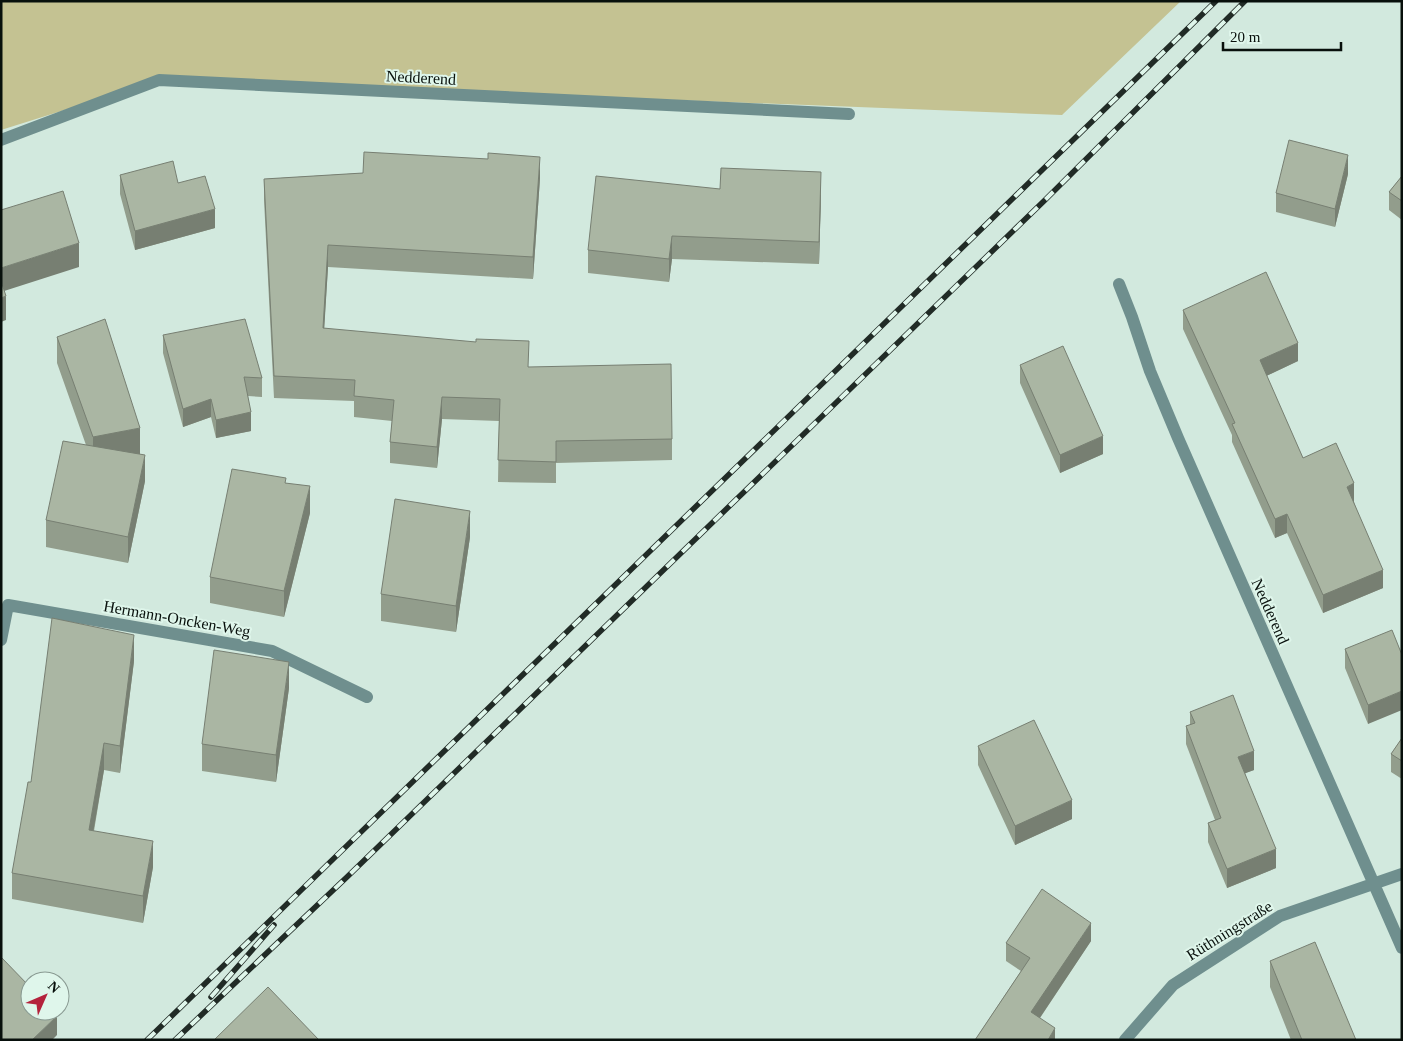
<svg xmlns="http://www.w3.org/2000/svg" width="1403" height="1041" viewBox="0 0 1403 1041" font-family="Georgia,serif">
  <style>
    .green { fill: #c4c292 }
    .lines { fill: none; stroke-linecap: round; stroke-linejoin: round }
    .minor { stroke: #6f8f8e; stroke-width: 12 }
    .rail-casing { stroke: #212b26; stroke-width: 5.5 }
    .rail { stroke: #dff6eb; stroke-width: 4; stroke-dasharray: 11; stroke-linecap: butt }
    .wall { fill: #929d8c }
    .shaded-wall { fill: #777f72 }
    .building { fill: #aab6a3; stroke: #777f72 }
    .labels { text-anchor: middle; stroke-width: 4; stroke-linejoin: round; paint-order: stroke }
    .street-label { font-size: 16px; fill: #08100c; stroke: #dff6eb }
  </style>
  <rect width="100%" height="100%" fill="#d2e9de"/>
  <path class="green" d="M 1,1 L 1181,1 L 1062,115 L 160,80 L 1,130 Z"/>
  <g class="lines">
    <path class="minor" d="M 1,140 L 159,80 L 849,114
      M 1119,284 L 1132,317 L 1150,371 L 1178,438 L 1402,948
      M 1,640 L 8,605 L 272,651 L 367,697
      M 1125,1040 L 1173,985 L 1280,916 L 1402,874"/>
    <g class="rail-casing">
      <path id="rail" d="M 211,997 L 274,925
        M 147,1040 L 1216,1
        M 175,1040 L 347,877 L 1045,200 L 1245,1"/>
    </g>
    <use href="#rail" class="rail"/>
  </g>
  <path class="wall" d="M 363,173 L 540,178 L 533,279 L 328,267 L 324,328 L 529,367 L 672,439 L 672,460 L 556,463 L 556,483 L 498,482 L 499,421 L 442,419 L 437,468 L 390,463 L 390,442 L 392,421 L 354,417 L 354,401 L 274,398 L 264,200 L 264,179 Z
    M 1348,174 L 1335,227 L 1276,212 L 1276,193 Z
    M 120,175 L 215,228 L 135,250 L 120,194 Z
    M 1402,176 L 1402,220 L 1389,210 L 1389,192 Z
    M 720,189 L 821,195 L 819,264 L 672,259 L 669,282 L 588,273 L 588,250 Z
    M 1183,310 L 1298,361 L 1266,376 L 1303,458 L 1354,502 L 1383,588 L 1323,613 L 1287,533 L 1275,538 L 1232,442 L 1232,435 L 1183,329 Z
    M 163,335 L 262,378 L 262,397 L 248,396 L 251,431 L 216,438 L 211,417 L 183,427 L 163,353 Z
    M 57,337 L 140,454 L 145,481 L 128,563 L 46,547 L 46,520 L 86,445 L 57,363 Z
    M 1020,365 L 1103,454 L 1060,473 L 1020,383 Z
    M 286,483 L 310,513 L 284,617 L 210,603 L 210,577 Z
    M 470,537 L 456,632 L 381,621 L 381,594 Z
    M 1345,649 L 1402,655 L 1368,724 L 1345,668 Z
    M 134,661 L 120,773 L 104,770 L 94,831 L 153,867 L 143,923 L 12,899 L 12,873 L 31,782 Z
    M 289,688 L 276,782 L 202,771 L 202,744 Z
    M 1190,712 L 1254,770 L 1245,773 L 1276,868 L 1227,888 L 1208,842 L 1208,823 L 1215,820 L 1186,744 L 1186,726 L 1190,725 Z
    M 1402,738 L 1402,779 L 1391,772 L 1391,754 Z
    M 978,746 L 1072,819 L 1015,845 L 978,765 Z
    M 1091,941 L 1040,1018 L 1055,1040 L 975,1040 L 1021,971 L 1006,961 L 1006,943 Z
    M 1270,961 L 1356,1040 L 1291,1040 L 1270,987 Z"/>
  <path class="shaded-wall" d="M 1348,155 L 1348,174 L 1335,227 L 1335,209 Z
    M 540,157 L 540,178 L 533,279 L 533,257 Z
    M 821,172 L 821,195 L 819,264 L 819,242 Z
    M 215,209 L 215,228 L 135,250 L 135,231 Z
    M 672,236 L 672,259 L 669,282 L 669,259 Z
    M 79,243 L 79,267 L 1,292 L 1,268 Z
    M 328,245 L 328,267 L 323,349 L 323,328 Z
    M 6,296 L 6,320 L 1,322 L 1,298 Z
    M 1298,343 L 1298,361 L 1260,379 L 1260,360 Z
    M 442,397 L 442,419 L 437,468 L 437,447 Z
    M 211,399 L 211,417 L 183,427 L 183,409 Z
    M 251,412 L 251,431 L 216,438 L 216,420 Z
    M 140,428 L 140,454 L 93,464 L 93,437 Z
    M 1103,436 L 1103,454 L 1060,473 L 1060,455 Z
    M 145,455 L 145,481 L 128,563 L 128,537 Z
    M 1354,483 L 1354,502 L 1347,505 L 1347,487 Z
    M 310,486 L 310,513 L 284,617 L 284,591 Z
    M 470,511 L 470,537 L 456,632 L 456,606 Z
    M 1287,514 L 1287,533 L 1275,538 L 1275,519 Z
    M 1383,570 L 1383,588 L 1323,613 L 1323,595 Z
    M 134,635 L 134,661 L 120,773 L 120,746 Z
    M 289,662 L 289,688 L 276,782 L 276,755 Z
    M 1402,691 L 1402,710 L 1368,724 L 1368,705 Z
    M 104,743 L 104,770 L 89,856 L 89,830 Z
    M 1254,751 L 1254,770 L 1238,776 L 1238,757 Z
    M 1072,800 L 1072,819 L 1015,845 L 1015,826 Z
    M 153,841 L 153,867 L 143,923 L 143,896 Z
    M 1276,849 L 1276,868 L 1227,888 L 1227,869 Z
    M 1091,923 L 1091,941 L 1031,1031 L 1031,1012 Z
    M 57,1016 L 57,1035 L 52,1040 L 32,1040 Z
    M 1055,1028 L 1055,1040 L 1048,1040 Z"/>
  <path class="building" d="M 1289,140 L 1348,155 L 1335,209 L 1276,193 Z
    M 364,152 L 488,159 L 488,153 L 540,157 L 533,257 L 328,245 L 323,328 L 476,342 L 476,339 L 529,341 L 528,367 L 671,364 L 672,439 L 556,441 L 556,462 L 498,460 L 500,399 L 442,397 L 437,447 L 390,442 L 394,400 L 354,396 L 355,380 L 274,376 L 264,179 L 363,173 Z
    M 173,161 L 178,183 L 205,176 L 215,209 L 135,231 L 120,175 Z
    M 721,168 L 821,172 L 819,242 L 672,236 L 669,259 L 588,250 L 596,176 L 720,189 Z
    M 1402,176 L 1402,201 L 1389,192 Z
    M 63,191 L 79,243 L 1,268 L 1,210 Z
    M 1266,272 L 1298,343 L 1260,360 L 1303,458 L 1336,443 L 1354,483 L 1347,487 L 1383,570 L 1323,595 L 1287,514 L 1275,519 L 1232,424 L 1235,423 L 1183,310 Z
    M 1,281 L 6,296 L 1,298 Z
    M 105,319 L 140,428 L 93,437 L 57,337 Z
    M 245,319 L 262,378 L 244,377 L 251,412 L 216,420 L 211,399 L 183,409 L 163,335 Z
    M 1063,346 L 1103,436 L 1060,455 L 1020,365 Z
    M 63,441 L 145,455 L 128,537 L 46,520 Z
    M 232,469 L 286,478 L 285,483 L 310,486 L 284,591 L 210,577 Z
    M 395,499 L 470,511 L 456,606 L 381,594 Z
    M 52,618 L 134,635 L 120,746 L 104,743 L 89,830 L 153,841 L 143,896 L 12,873 L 28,782 L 31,782 Z
    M 1392,630 L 1402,655 L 1402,691 L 1368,705 L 1345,649 Z
    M 214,650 L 289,662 L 276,755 L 202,744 Z
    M 1233,695 L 1254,751 L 1238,757 L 1276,849 L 1227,869 L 1208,823 L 1221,818 L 1186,726 L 1195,723 L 1190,712 Z
    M 1034,720 L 1072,800 L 1015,826 L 978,746 Z
    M 1402,738 L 1402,761 L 1391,754 Z
    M 1042,889 L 1091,923 L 1031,1012 L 1055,1028 L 1048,1040 L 975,1040 L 1030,958 L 1006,943 Z
    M 1315,942 L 1356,1040 L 1302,1040 L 1270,961 Z
    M 1,957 L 30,987 L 30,1011 L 53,1011 L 57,1016 L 32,1040 L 1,1040 Z
    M 268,987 L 319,1040 L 214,1040 Z"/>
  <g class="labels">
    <g class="street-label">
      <text transform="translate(421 77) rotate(3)" y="6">Nedderend</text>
      <text transform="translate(1271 611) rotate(66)" y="6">Nedderend</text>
      <text transform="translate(177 618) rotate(10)" y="6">Hermann-Oncken-Weg</text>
      <text transform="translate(1229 930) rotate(-32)" y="6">Rüthningstraße</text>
    </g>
  </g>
  <rect width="1403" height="1041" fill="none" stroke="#08100c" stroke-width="5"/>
  <g transform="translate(45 996) rotate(45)"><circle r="24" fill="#dff6eb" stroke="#899a92"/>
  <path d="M0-4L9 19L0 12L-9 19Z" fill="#b4223c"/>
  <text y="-8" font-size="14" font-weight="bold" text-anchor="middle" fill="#08100c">N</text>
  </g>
  <path d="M1223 42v8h118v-8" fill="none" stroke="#08100c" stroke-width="2.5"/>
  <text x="1230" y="42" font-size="15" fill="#08100c" stroke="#dff6eb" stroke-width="4" paint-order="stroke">20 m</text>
</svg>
